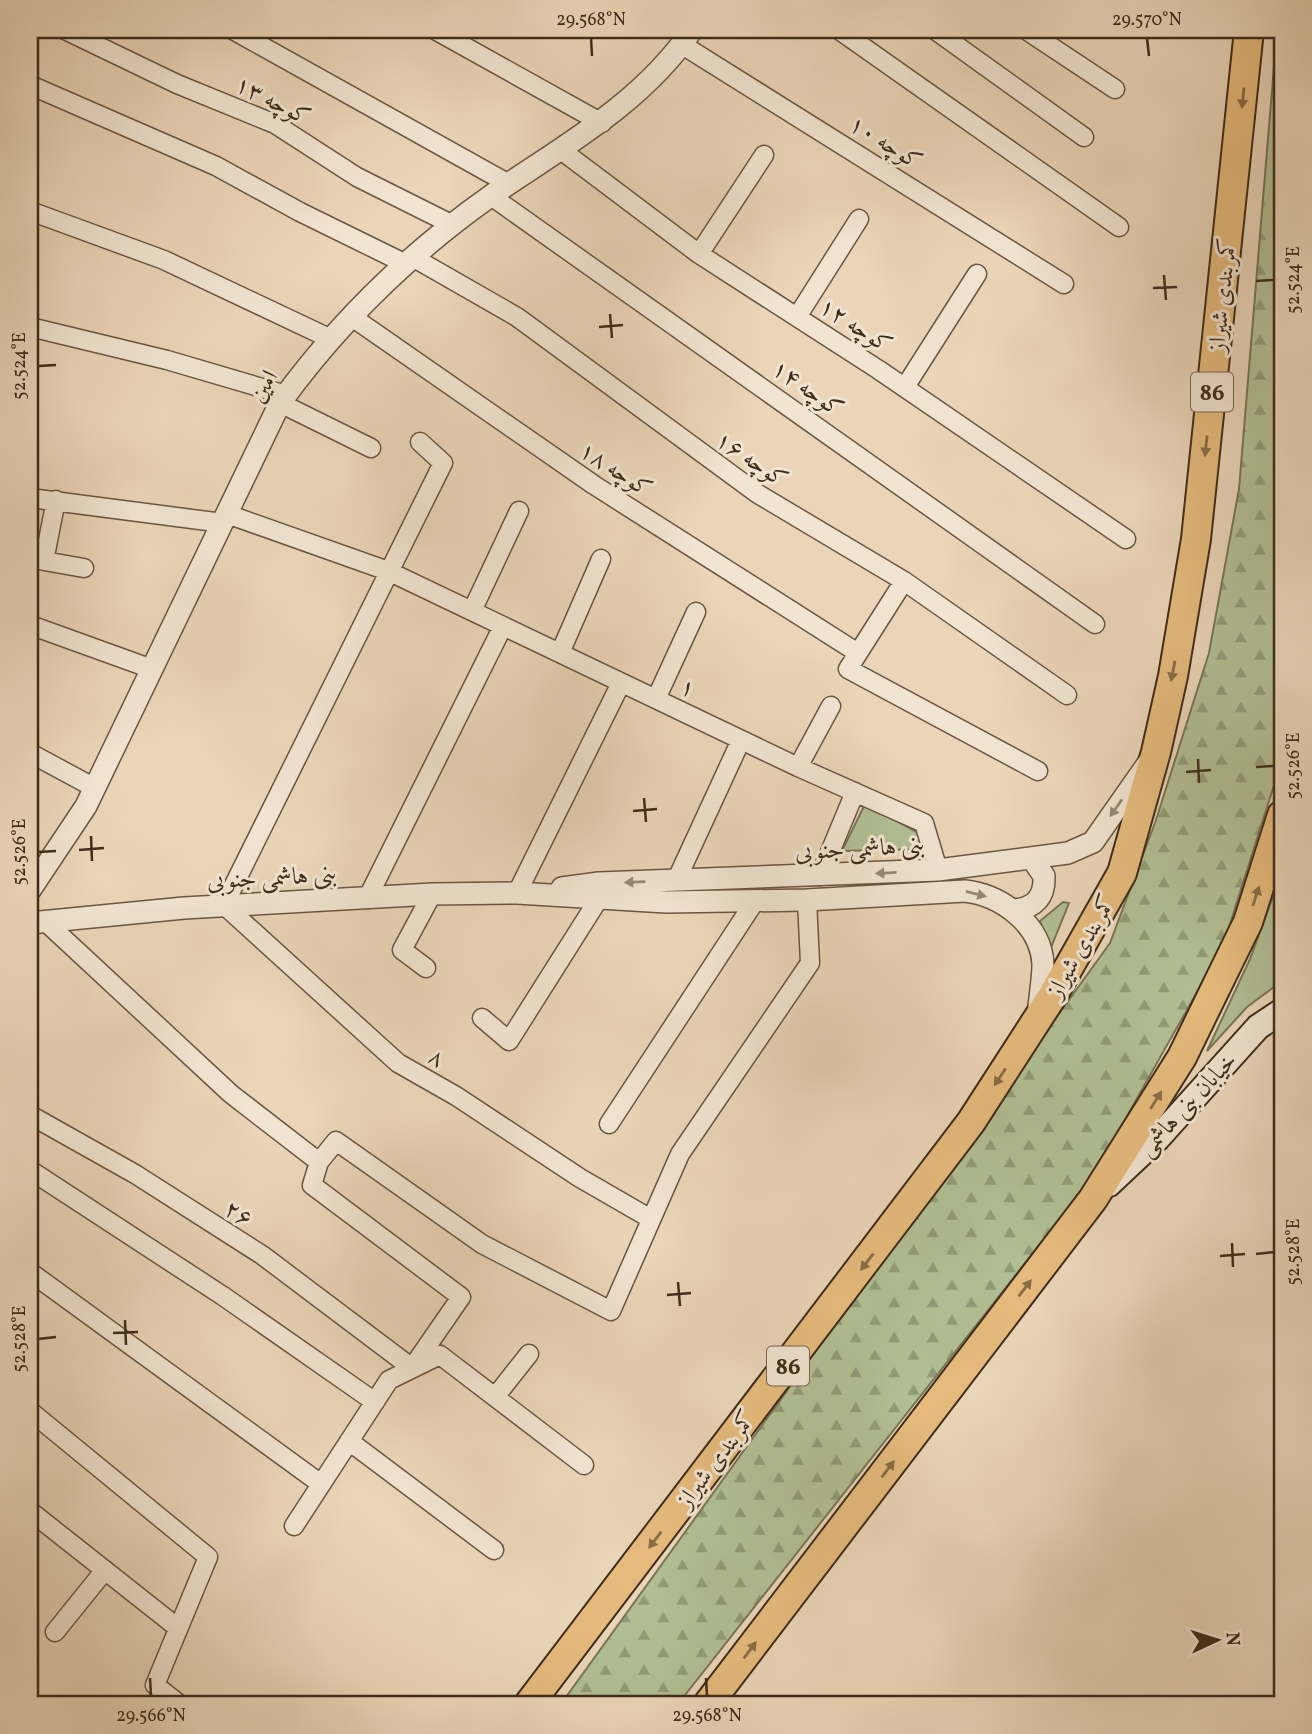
<svg xmlns="http://www.w3.org/2000/svg" width="1312" height="1734" viewBox="0 0 1312 1734" font-family="Vollkorn,Amiri,serif">
  <style>
    .grass { fill: #b1be93; stroke: #787556; stroke-width: 2 }
    .forest { fill: url(#forest-firs); stroke: #787556; stroke-width: 2 }
    .lines { fill: none; stroke-linecap: round; stroke-linejoin: round }
    .minor-casing { stroke: #6a5642; stroke-width: 21 }
    .tertiary-casing { stroke: #6a5642; stroke-width: 24 }
    .secondary-casing { stroke: #3f2c1a; stroke-width: 28 }
    .trunk-casing { stroke: #3f2c1a; stroke-width: 32 }
    .minor { stroke: #f1e4d1; stroke-width: 18 }
    .tertiary { stroke: #f1e4d1; stroke-width: 21 }
    .secondary { stroke: #f1e4d1; stroke-width: 24 }
    .trunk { stroke: #e5ba7c; stroke-width: 28 }
    .oneway { fill: #8a6c46 }
    .oneway2 { fill: #988876 }
    .ticks { fill: none; stroke: #3f2c1a; stroke-width: 2.5 }
    .labels { text-anchor: middle; stroke-width: 6; stroke-linejoin: round; paint-order: stroke }
    .shield { fill: #f1e4d1; stroke: #746351; stroke-width: 2 }
    .shield-label { font-size: 23px; font-weight: bold; fill: #3f2c1a }
    .street-label { font-size: 24px; fill: #3f2c1a; stroke: #f1e4d1 }
    .neatline { fill: none; stroke: #3f2c1a; stroke-width: 2.5 }
    .ticks-label { font-size: 18px; text-anchor: middle; fill: #3f2c1a }
  </style>
  <defs>
    <pattern id="forest-firs" width="22" height="20" patternUnits="userSpaceOnUse" patternTransform="scale(1.75)"><rect width="22" height="20" fill="#b1be93"/><path d="M5 1l3.5 6h-7zM16 11l3.5 6h-7z" fill="#919b77"/></pattern>
  </defs>
  <rect width="100%" height="100%" fill="#ead5b8"/>
  <filter id="stains"><feTurbulence type="fractalNoise" baseFrequency=".00286" numOctaves="4"/><feColorMatrix values="0 0 0 0 .2 0 0 0 0 .09 0 0 0 0 .02 0 0 0 .5 -.17"/></filter>
  <radialGradient id="worn" r=".72"><stop offset=".6" stop-color="#630" stop-opacity="0"/><stop offset="1" stop-color="#630" stop-opacity=".3"/></radialGradient>
  <path class="grass" d="M 865,804 L 917,832 L 923,849 L 842,851 Z
    M 1282,872 L 1282,981 L 1247,1007 L 1207,1051 L 1250,959 Z
    M 1063,902 L 1069,903 L 1050,950 L 1040,921 Z"/>
  <path class="forest" d="M 1277,30 L 1282,30 L 1282,760 L 1223,946 L 1092,1178 L 678,1704 L 561,1704 L 1110,943 L 1156,820 L 1209,653 L 1239,489 Z"/>
  <g class="lines">
    <g class="minor-casing">
      <path id="minor" d="M 65,30 L 177,84 L 275,124 L 357,177 L 453,225
        M 233,30 L 509,184
        M 435,30 L 602,123
        M 839,30 L 1119,227
        M 935,30 L 1084,137
        M 1026,30 L 1115,89
        M 681,44 L 1064,284
        M 30,85 L 216,166 L 300,212 L 406,264
        M 561,150 L 699,254 L 879,370 L 1126,539
        M 491,196 L 1095,624
        M 30,211 L 164,260 L 331,339
        M 699,254 L 764,155
        M 414,258 L 517,317 L 758,494 L 904,581 L 1067,695
        M 352,317 L 594,485 L 858,653
        M 797,317 L 859,219
        M 30,327 L 167,360 L 286,395
        M 905,387 L 977,274
        M 280,403 L 371,448
        M 420,442 L 443,463 L 224,905 L 398,1063 L 456,1096 L 580,1178 L 651,1219
        M 30,498 L 223,523
        M 56,500 L 44,561 L 84,568
        M 227,514 L 388,571 L 798,767 L 924,823 L 938,870
        M 904,581 L 848,669 L 1038,771
        M 472,611 L 519,511
        M 30,625 L 152,669
        M 560,653 L 601,559
        M 656,699 L 696,612
        M 30,753 L 95,788
        M 798,767 L 831,706
        M 820,876 L 855,792
        M 676,881 L 741,740
        M 517,893 L 621,683
        M 367,899 L 503,626
        M 48,924 L 231,1094 L 319,1162
        M 426,968 L 402,950 L 432,894
        M 482,1018 L 509,1041 L 598,900
        M 30,1115 L 135,1174 L 262,1255 L 412,1368 L 461,1297 L 312,1185 L 319,1162 L 336,1141 L 482,1244 L 611,1311 L 680,1154 L 810,963 L 807,900
        M 609,1124 L 755,901
        M 30,1170 L 223,1296 L 375,1402
        M 30,1272 L 321,1484
        M 495,1397 L 529,1354
        M 30,1411 L 208,1557 L 155,1685 L 179,1704
        M 349,1441 L 494,1550
        M 30,1511 L 178,1628
        M 294,1526 L 389,1380 L 440,1355 L 584,1465
        M 55,1632 L 105,1570
        M 30,1701 L 34,1704"/>
    </g>
    <g class="tertiary-casing">
      <path id="tertiary" d="M 562,888 L 599,883 L 938,870 L 1068,853 L 1093,842 L 1149,762
        M 30,890 L 86,806 L 280,403 C 338,323 411,252 492,195 C 565,145 641,104 692,30
        M 1014,910 C 1035,908 1045,897 1044,876 L 1033,860
        M 30,923 L 184,908 L 432,894 L 517,893 L 666,902 L 807,900 L 965,891 C 1001,895 1041,924 1043,964 C 1043,981 1039,1000 1038,1018"/>
    </g>
    <g class="secondary-casing">
      <path id="secondary" d="M 1109,1184 L 1158,1138 L 1258,1027 L 1282,1011"/>
    </g>
    <g class="trunk-casing">
      <path id="trunk" d="M 529,1704 L 971,1122 L 1053,995 L 1122,873 L 1156,752 L 1173,676 L 1196,539 L 1249,30
        M 708,1704 L 1093,1199 L 1182,1057 L 1248,922 L 1282,815"/>
    </g>
    <use href="#minor" class="minor"/>
    <use href="#tertiary" class="tertiary"/>
    <use href="#secondary" class="secondary"/>
    <use href="#trunk" class="trunk"/>
  </g>
  <defs><path id="oneway-solid" d="M-6-.8H1V-3.2L6.5 0L1 3.2V.8H-6Z" transform="scale(1.75)"/></defs>
  <g class="oneway">
    <use href="#oneway-solid" transform="translate(1243 98) rotate(96)"/>
    <use href="#oneway-solid" transform="translate(1206 446) rotate(96)"/>
    <use href="#oneway-solid" transform="translate(1173 671) rotate(101)"/>
    <use href="#oneway-solid" transform="translate(1256 896) rotate(-72)"/>
    <use href="#oneway-solid" transform="translate(1000 1077) rotate(123)"/>
    <use href="#oneway-solid" transform="translate(1156 1100) rotate(-58)"/>
    <use href="#oneway-solid" transform="translate(867 1262) rotate(127)"/>
    <use href="#oneway-solid" transform="translate(1025 1288) rotate(-53)"/>
    <use href="#oneway-solid" transform="translate(888 1469) rotate(-53)"/>
    <use href="#oneway-solid" transform="translate(655 1540) rotate(127)"/>
    <use href="#oneway-solid" transform="translate(750 1650) rotate(-53)"/>
  </g>
  <g class="oneway2">
    <use href="#oneway-solid" transform="translate(1116 808) rotate(125)"/>
    <use href="#oneway-solid" transform="translate(886 873) rotate(177)"/>
    <use href="#oneway-solid" transform="translate(635 882) rotate(178)"/>
    <use href="#oneway-solid" transform="translate(976 894) rotate(14)"/>
  </g>
  <path class="ticks" d="M 591,38 L 592,56M 1147,38 L 1149,56M 1164,275 L 1166,300M 1256,281 L 1274,280M 1153,288 L 1177,287M 610,314 L 612,338M 599,327 L 623,325M 38,366 L 56,365M 1198,759 L 1199,783M 1256,767 L 1274,766M 1186,772 L 1211,770M 644,798 L 646,822M 633,811 L 657,809M 91,836 L 92,861M 79,850 L 104,848M 38,852 L 56,851M 1232,1243 L 1233,1267M 1256,1254 L 1274,1252M 1220,1256 L 1245,1254M 678,1282 L 680,1306M 667,1295 L 691,1293M 125,1320 L 126,1345M 113,1333 L 138,1332M 38,1339 L 56,1337M 150,1678 L 151,1696M 706,1678 L 707,1696"/>
  <g class="labels">
    <g class="shield">
      <rect x="1191" y="372.5" width="42" height="39" rx="5"/>
      <rect x="767" y="1346.5" width="42" height="39" rx="5"/>
    </g>
    <g class="shield-label">
      <text x="1212" y="400">86</text>
      <text x="788" y="1374">86</text>
    </g>
    <g class="street-label">
      <text transform="translate(273 100) rotate(27)" y="8">کوچه ۱۳</text>
      <text transform="translate(886 142) rotate(32)" y="8">کوچه ۱۰</text>
      <text transform="translate(1222 295) rotate(-84)" y="8">کمربندی شیراز</text>
      <text transform="translate(856 325) rotate(33)" y="8">کوچه ۱۲</text>
      <text transform="translate(263 386) rotate(-59)" y="8">امین</text>
      <text transform="translate(808 388) rotate(35)" y="8">کوچه ۱۴</text>
      <text transform="translate(752 459) rotate(34)" y="8">کوچه ۱۶</text>
      <text transform="translate(616 469) rotate(33)" y="8">کوچه ۱۸</text>
      <text transform="translate(688 687) rotate(26)" y="8">۱</text>
      <text transform="translate(860 848) rotate(-3)" y="8">بنی هاشمی جنوبی</text>
      <text transform="translate(272 877) rotate(-3)" y="8">بنی هاشمی جنوبی</text>
      <text transform="translate(1081 946) rotate(-60)" y="8">کمربندی شیراز</text>
      <text transform="translate(437 1057) rotate(30)" y="8">۸</text>
      <text transform="translate(1187 1104) rotate(-47)" y="8">خیابان بنی هاشمی</text>
      <text transform="translate(239 1213) rotate(32)" y="8">۲۶</text>
      <text transform="translate(716 1459) rotate(-53)" y="8">کمربندی شیراز</text>
    </g>
  </g>
  <rect width="1312" height="1734" fill="none" stroke="#ead5b8" stroke-width="77"/>
  <g transform="translate(1217 1640) rotate(86)" stroke="#f1e4d1" stroke-width="5" paint-order="stroke">
  <path d="M0-5L12 26L0 18L-12 26Z" fill="#3f2c1a"/>
  <text y="-10" font-size="19" font-weight="bold" text-anchor="middle" fill="#3f2c1a">N</text>
  </g>
  <rect x="38" y="38" width="1236" height="1658" class="neatline"/>
  <g class="ticks-label">
    <text x="591" y="25">29.568°N</text>
    <text x="1147" y="25">29.570°N</text>
    <text transform="translate(1293 280) rotate(-90)" y="6">52.524°E</text>
    <text transform="translate(19 366) rotate(-90)" y="6">52.524°E</text>
    <text transform="translate(1293 766) rotate(-90)" y="6">52.526°E</text>
    <text transform="translate(19 852) rotate(-90)" y="6">52.526°E</text>
    <text transform="translate(1293 1252) rotate(-90)" y="6">52.528°E</text>
    <text transform="translate(19 1339) rotate(-90)" y="6">52.528°E</text>
    <text x="151" y="1721">29.566°N</text>
    <text x="707" y="1721">29.568°N</text>
  </g>
  <rect width="100%" height="100%" filter="url(#stains)"/>
  <rect width="100%" height="100%" fill="url(#worn)"/>
</svg>
